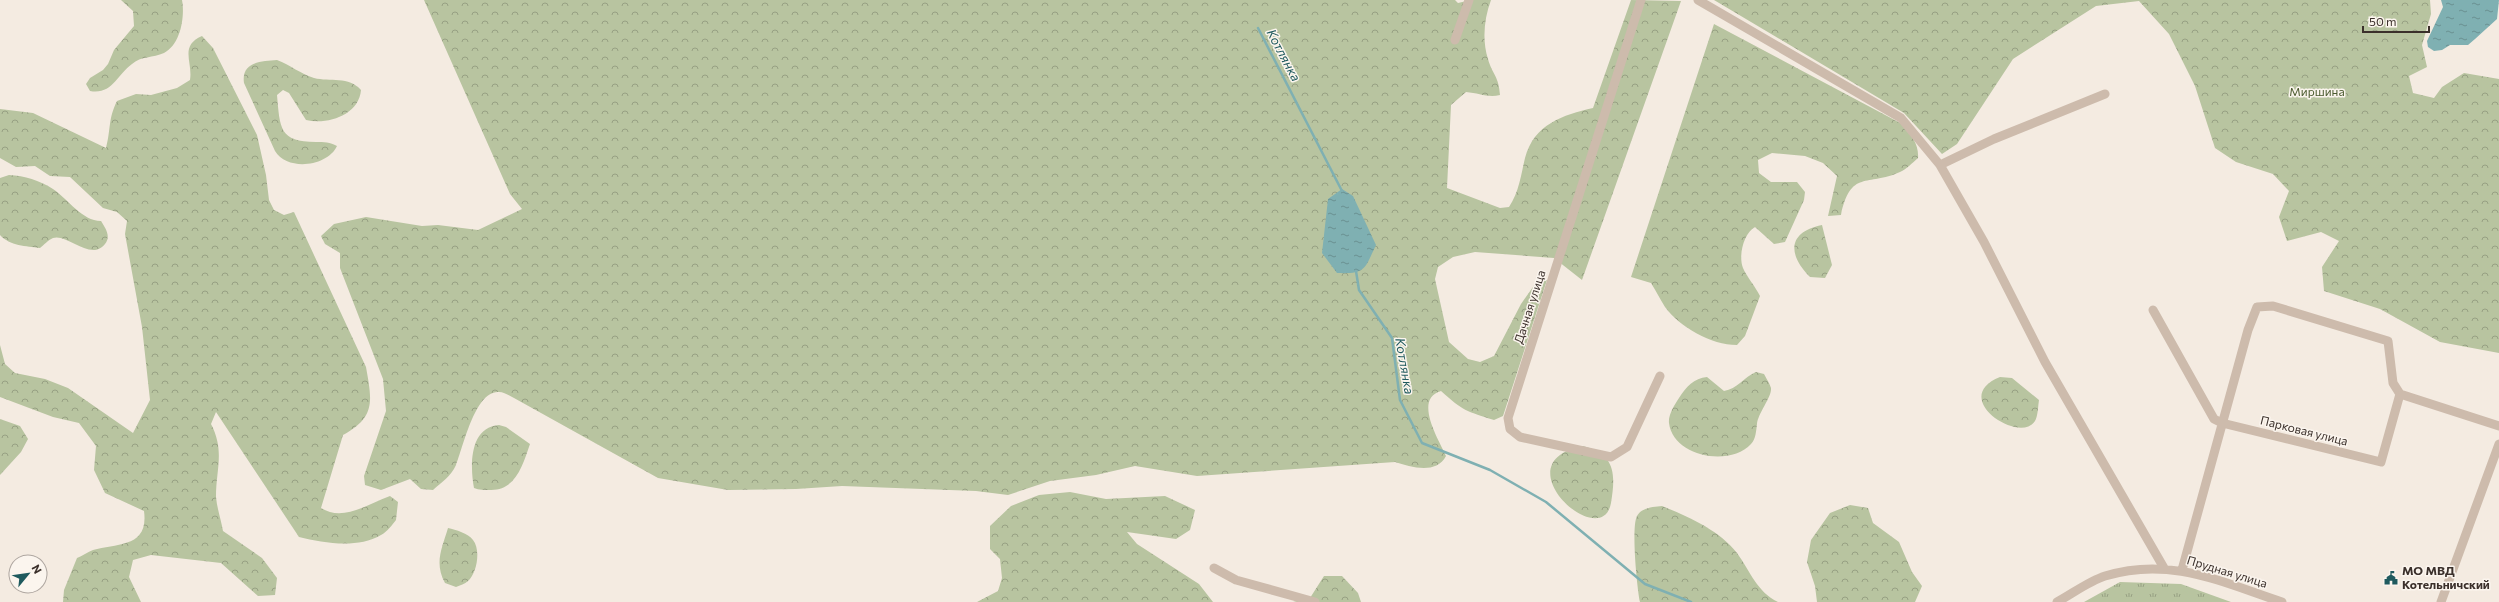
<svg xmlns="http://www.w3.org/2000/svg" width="2499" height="602" viewBox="0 0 2499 602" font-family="Commissioner,sans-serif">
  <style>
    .grass { fill: url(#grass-tufts) }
    .forest { fill: url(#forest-crowns) }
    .water { fill: url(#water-ripples) }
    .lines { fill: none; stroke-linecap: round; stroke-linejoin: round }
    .stream { stroke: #7fb0b2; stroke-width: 2.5 }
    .minor { stroke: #cdbbac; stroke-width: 9 }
    .labels { text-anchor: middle; stroke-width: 3; stroke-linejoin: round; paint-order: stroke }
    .park-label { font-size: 12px; fill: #4a5a2e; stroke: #fbf5ee }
    .street-label { font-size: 12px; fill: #3b302b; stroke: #fbf5ee }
    .poi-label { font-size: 12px; font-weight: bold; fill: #3b302b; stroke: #fbf5ee; text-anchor: start }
    .water-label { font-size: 13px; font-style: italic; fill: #1f5a5e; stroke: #fbf5ee }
  </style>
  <defs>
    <pattern id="grass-tufts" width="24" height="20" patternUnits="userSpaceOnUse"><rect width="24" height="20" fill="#b8c4a0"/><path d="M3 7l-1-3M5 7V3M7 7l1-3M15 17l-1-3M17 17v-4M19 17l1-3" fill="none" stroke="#97a083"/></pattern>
    <pattern id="forest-crowns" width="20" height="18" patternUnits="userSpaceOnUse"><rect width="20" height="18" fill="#b8c4a0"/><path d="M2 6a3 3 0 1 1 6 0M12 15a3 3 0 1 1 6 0" fill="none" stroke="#97a083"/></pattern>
    <pattern id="water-ripples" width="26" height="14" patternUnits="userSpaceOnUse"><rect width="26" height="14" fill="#7fb0b2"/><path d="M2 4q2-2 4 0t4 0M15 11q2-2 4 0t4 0" fill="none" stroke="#699091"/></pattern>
  </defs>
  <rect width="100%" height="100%" fill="#f4ebe1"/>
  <path class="grass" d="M 2120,582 L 2181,584 L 2231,602 L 2084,602 Z"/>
  <path class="forest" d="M 121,0 L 182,0 C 185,16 181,44 164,53 C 153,58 141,56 132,64 C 117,75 112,95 90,91 L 86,84 L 90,78 L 103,70 L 108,64 L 114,50 L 134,26 L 133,11 Z
    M 424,0 L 1455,0 L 1458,3 L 1471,0 L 1491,0 C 1484,19 1482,40 1488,59 C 1492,74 1499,76 1500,95 C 1488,98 1479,93 1466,92 L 1451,105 L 1447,188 L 1500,208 L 1509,207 C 1519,192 1521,175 1525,158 C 1534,124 1563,115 1593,108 L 1631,0 L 1681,1 L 1582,280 L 1554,258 L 1475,252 L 1453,257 L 1438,267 L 1435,279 L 1449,342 L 1468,359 L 1480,362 L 1494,356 L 1521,304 L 1535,284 L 1547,280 L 1503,416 L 1494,420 C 1466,411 1463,411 1441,391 C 1413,399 1439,440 1446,456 C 1436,475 1411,467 1395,462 L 1197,476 L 1135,466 L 1096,475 L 1050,481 L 1008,495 L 976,491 L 842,486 L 796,489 L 728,490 L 658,478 L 514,398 C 510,396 504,392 499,392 C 475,390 463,448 456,465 C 451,476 442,482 433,490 L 421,489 L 410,479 L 381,490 L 365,485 L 364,476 L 386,411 L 383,379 L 340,268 L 340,253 L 325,244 L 321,236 L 334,224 L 366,217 L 422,226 L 438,225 L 478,230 L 522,209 L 510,194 Z
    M 1714,0 L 2430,0 L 2431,14 L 2422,45 L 2427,67 L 2409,76 L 2413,93 L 2434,98 L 2442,87 L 2464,73 L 2499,79 L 2499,353 L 2440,342 L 2380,309 L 2324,291 L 2322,267 L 2339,241 L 2321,232 L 2287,241 L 2279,217 L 2289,191 L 2273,174 L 2236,162 L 2215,148 L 2195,86 L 2169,34 L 2139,1 L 2096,6 L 2013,59 L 1957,144 L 1942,154 L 1904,113 Z
    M 1714,24 L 1904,125 C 1912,136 1919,145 1918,158 C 1912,163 1907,169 1900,172 C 1867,187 1851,169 1841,215 L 1828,216 L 1837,176 L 1823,163 L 1805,156 L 1772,153 L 1758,160 L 1759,173 L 1771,182 L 1797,182 L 1805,192 L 1804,200 L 1785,242 L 1774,244 L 1755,227 C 1744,233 1738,255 1743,268 C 1747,277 1755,286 1760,296 L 1745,336 L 1737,345 C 1711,345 1680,327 1665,307 C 1660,299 1656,291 1651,283 L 1631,277 Z
    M 202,36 L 213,48 L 257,135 L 266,175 L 269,200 L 274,210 L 284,215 L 294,212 L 366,367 C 372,401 376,417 343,435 L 321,508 C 343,522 368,504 390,496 L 398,502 L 396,520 C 392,525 387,532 381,535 C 357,549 324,543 299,537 L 216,412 L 211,424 C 225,451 216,469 216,497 C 217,508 221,520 223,531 L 262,558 L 277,578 L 275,595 L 258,596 L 221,563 L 151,555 L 133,560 L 129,577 L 141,602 L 63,602 L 64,590 L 77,558 C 82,556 88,552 93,550 C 117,543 149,548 144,511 L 105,493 L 94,470 L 96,446 L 79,423 L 53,417 L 0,397 L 0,345 L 5,364 L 15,373 L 45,379 L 68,388 L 133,433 L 150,400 L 142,327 L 125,234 L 127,221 L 117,212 L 103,208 L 70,177 L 50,176 L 35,166 L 16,167 L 0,158 L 0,109 L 33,113 L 106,148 C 111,129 108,119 117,101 L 136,94 L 151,95 L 177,88 L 190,80 C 193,62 179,46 202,36 Z
    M 277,60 C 290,65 301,74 314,78 C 330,82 349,76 361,90 C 359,115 328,125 306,120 L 289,93 L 283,90 L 277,95 C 280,128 279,142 316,142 C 324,142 330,142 337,146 C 328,166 288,172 275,151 L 244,83 C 241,62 261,61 277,60 Z
    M 9,175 C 25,176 39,180 53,189 C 68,199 82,221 101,221 C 106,229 111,236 105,244 C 91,262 67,233 53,238 C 48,240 44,245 40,248 C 26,246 10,246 0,235 L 0,178 Z
    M 1822,225 L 1832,265 L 1825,278 L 1810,277 C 1787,254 1788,232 1822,225 Z
    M 1756,372 L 1764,374 C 1766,378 1770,384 1771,388 C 1772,397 1758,413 1757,424 C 1756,431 1756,439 1751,444 C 1730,467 1673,457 1669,423 C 1668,415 1675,404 1679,398 C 1686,387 1694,378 1707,377 L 1724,391 C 1737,389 1744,377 1756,372 Z
    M 2000,377 L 2012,378 L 2039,400 C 2038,406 2038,416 2035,421 C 2020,445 1948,398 2000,377 Z
    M 0,419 L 20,426 L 28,439 L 21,452 L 0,475 Z
    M 499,425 L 506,427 L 530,444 C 523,464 516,491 490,490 C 484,490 479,490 474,488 C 470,467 469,427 499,425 Z
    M 1583,446 C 1615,454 1616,473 1611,503 C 1602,554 1499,462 1583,446 Z
    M 1070,492 L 1106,499 L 1165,496 L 1195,510 L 1190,530 L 1176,539 L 1127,532 L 1137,544 L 1199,584 L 1213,602 L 977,602 L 998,591 L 1002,578 L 1000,559 L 990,549 L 990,526 L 1011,506 L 1039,495 Z
    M 1850,505 L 1868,508 L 1873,523 L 1899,542 L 1912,572 L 1922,586 L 1915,602 L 1817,602 L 1815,586 L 1807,562 L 1811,540 L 1830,513 Z
    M 1662,506 C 1689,517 1719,530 1737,553 C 1750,571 1757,592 1778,602 L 1640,602 C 1637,588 1631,527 1637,516 C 1642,507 1654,507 1662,506 Z
    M 448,528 C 456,530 468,533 473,540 C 481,550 477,573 468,581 C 465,584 460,585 456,587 L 445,583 C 434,563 442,548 448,528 Z
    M 1324,576 L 1342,576 L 1358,593 L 1361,602 L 1293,602 L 1310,598 Z"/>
  <path class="water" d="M 2441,0 L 2499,0 L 2497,19 L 2475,39 L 2468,45 L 2450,45 L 2442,50 L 2434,51 L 2428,47 L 2427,41 L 2443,7 Z
    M 1342,189 L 1353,196 L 1376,245 C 1364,270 1366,274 1337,273 L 1322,253 L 1328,199 Z"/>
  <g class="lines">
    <path class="stream" d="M 1258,28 L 1342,191
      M 1356,271 L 1359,290 L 1392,338 L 1400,400 L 1422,443 L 1490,470 L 1546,502 L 1645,584 L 1691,602"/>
    <path class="minor" d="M 1641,0 L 1508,418 L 1510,429 L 1520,437 L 1611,457 L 1627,447 L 1660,376
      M 1698,0 L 1901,118 L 1940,165 L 1984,242 L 2045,362 L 2164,568
      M 1455,40 L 1469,0
      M 1940,165 L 1994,139 L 2105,94
      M 2153,310 L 2214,419 L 2222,423 L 2381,462 L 2400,394
      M 1214,568 L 1236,580 L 1315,602
      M 2182,570 L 2248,330 L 2257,307 L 2273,306 L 2388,341 L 2393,383 L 2400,394 L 2499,426
      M 2057,602 C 2072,594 2089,581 2105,576 C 2170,556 2221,582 2282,602
      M 2441,602 L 2499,444"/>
  </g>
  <defs>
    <g id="civic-bare" transform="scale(1.08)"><path d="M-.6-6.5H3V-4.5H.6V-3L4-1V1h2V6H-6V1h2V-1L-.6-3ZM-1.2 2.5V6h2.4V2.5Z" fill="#1f5a5e" stroke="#fbf5ee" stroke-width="2.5" paint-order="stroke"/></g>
  </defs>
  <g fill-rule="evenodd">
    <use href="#civic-bare" x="2391" y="578"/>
  </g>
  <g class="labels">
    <g class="park-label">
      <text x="2317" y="96">Миршина</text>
    </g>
    <g class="street-label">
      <text transform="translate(1530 307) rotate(-72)" y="4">Дачная улица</text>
      <text transform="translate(2304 431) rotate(14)" y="4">Парковая улица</text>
      <text transform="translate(2227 572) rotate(17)" y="4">Прудная улица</text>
    </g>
    <g class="poi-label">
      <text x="2402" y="575">МО МВД<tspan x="2402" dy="14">Котельничский</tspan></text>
    </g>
    <g class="water-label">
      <text transform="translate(1284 55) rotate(62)" y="5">Котлянка</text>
      <text transform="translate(1405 366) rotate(80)" y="5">Котлянка</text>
    </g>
  </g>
  <g transform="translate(28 574) rotate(61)"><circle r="19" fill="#fbf5ee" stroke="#aea6a0"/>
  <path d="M0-3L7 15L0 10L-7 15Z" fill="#1f5a5e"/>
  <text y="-6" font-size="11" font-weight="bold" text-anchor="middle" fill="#3b302b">N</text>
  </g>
  <path d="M2363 26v6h66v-6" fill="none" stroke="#3b302b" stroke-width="2"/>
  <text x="2369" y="26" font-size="12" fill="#3b302b" stroke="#fbf5ee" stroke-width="3" paint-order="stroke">50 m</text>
</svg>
